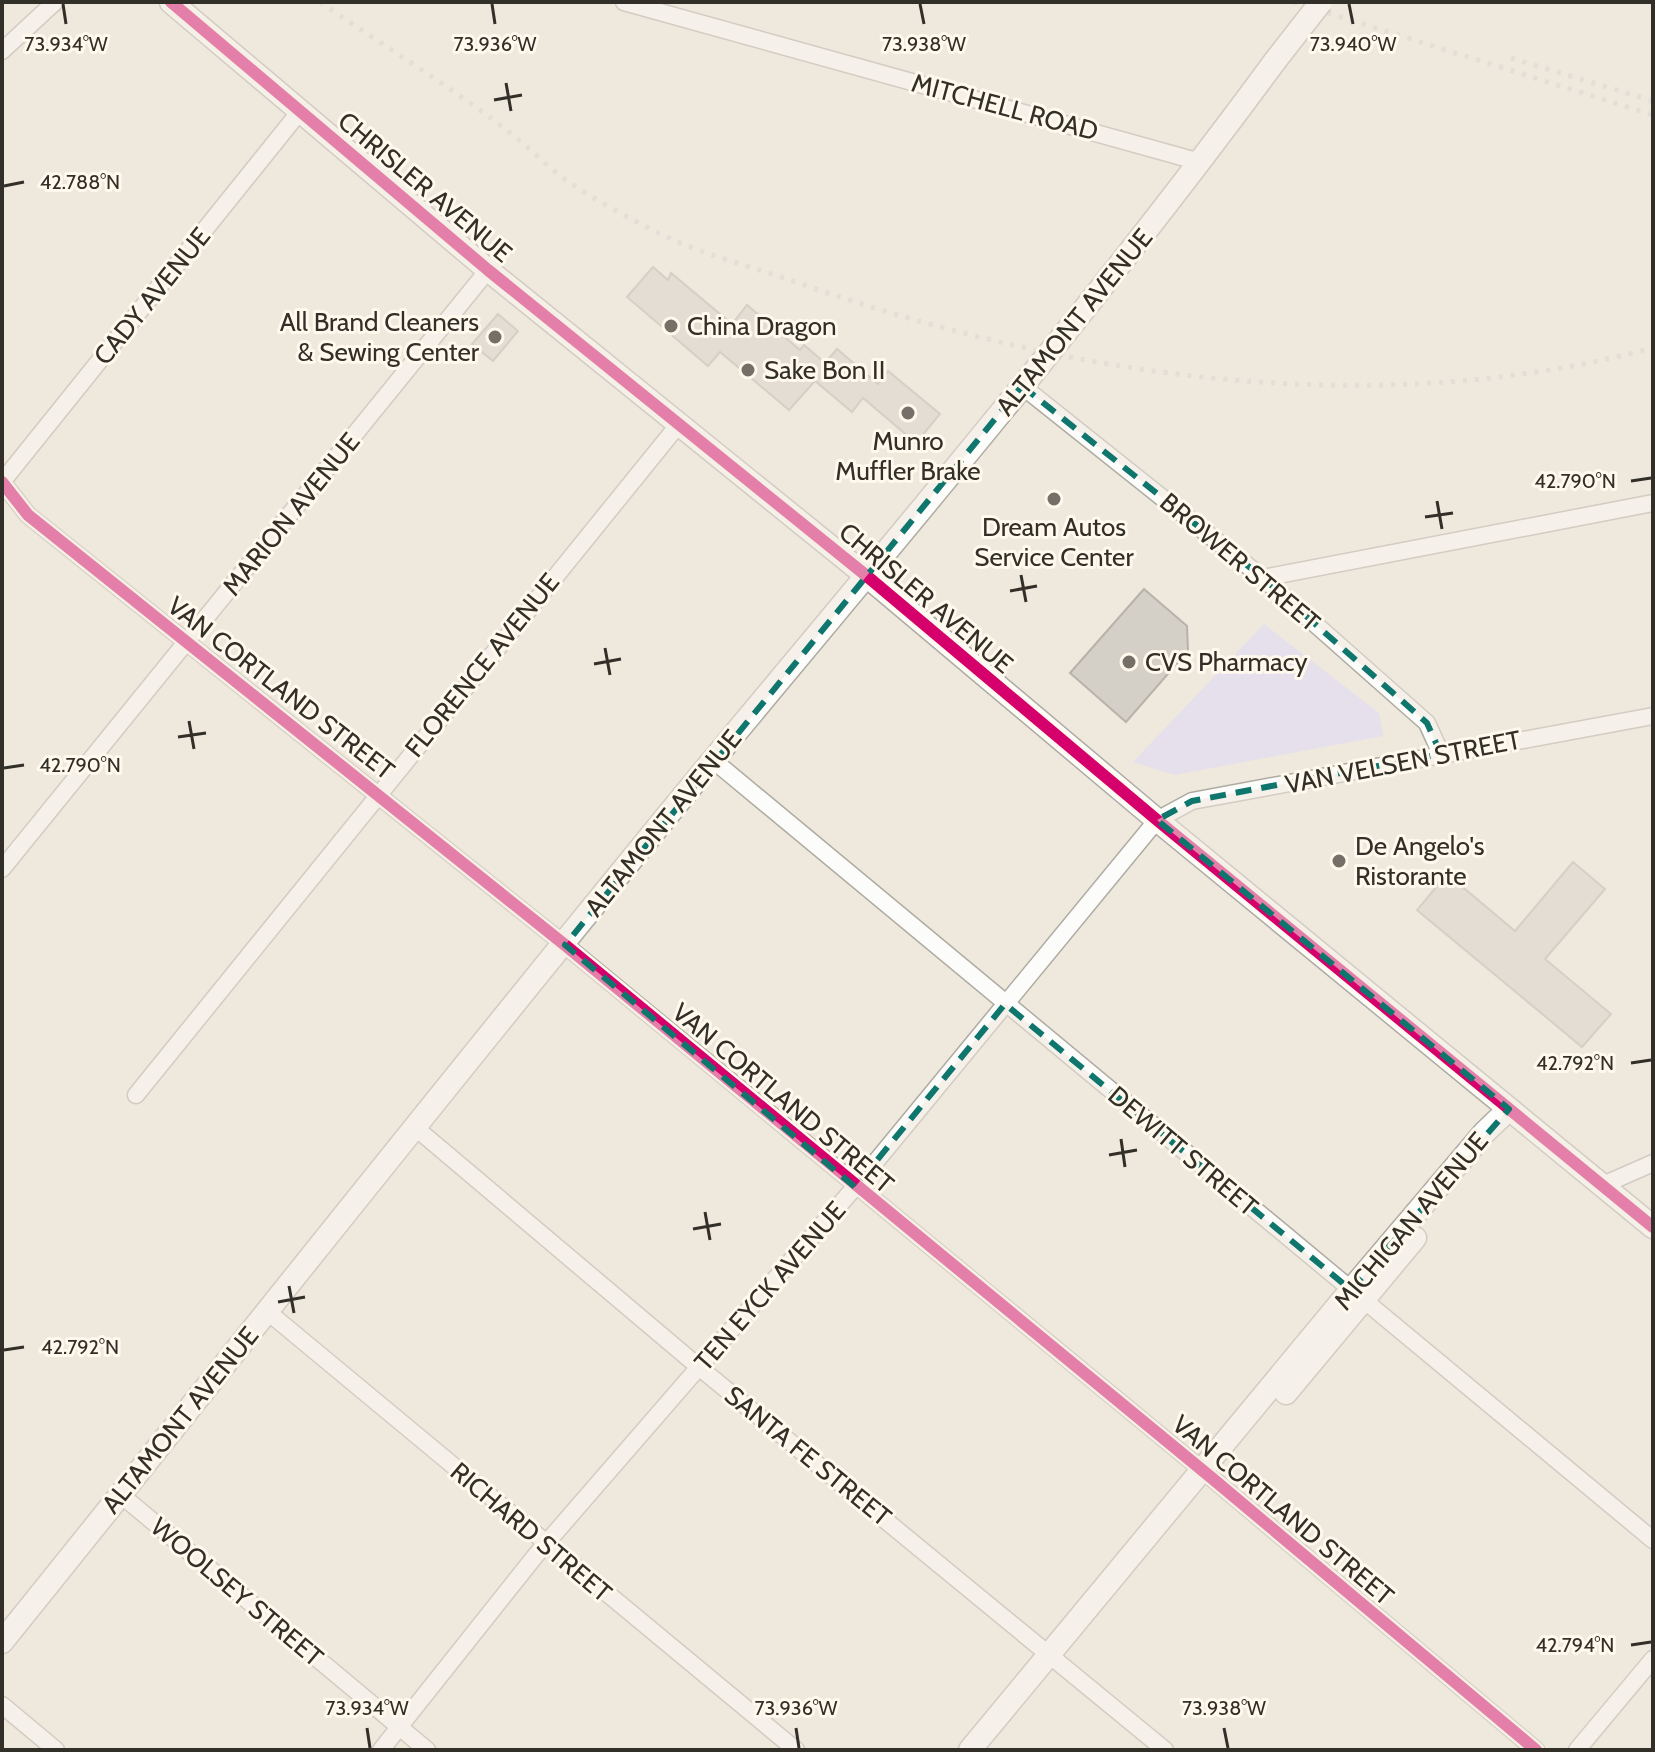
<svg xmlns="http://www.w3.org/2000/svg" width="1655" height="1752" viewBox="0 0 1655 1752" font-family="Cabin,sans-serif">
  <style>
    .green { fill: #e5e0eb }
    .building { fill: #d4d0c7; stroke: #b7b3aa; stroke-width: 2 }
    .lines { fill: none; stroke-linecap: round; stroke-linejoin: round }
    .street-casing { stroke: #afaba3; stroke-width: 19 }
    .secondary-casing { stroke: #afaba3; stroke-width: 25 }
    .street { stroke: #fcfcfa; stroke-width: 16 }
    .secondary { stroke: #fcfcfa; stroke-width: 22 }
    .rail { stroke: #d4d4d0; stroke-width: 5; stroke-dasharray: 4 8; stroke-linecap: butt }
    .secondary-bridge-casing { stroke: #afaba3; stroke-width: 25; stroke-linecap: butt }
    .secondary-bridge { stroke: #fcfcfa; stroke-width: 22 }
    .cycleway-casing { stroke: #fef9ec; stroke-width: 17 }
    .cycleway { stroke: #d6006c; stroke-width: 12 }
    .marked { fill: none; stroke: #0f766e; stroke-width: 6; stroke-dasharray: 16 10; stroke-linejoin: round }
    .ticks { fill: none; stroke: #322f28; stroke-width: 3 }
    .poi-dot { fill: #747067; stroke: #fef9ec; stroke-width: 3 }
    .labels { text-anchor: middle; stroke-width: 6; stroke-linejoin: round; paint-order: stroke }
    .street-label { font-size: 26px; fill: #322f28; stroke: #fef9ec }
    .poi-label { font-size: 26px; fill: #322f28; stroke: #fef9ec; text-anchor: start }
    .ticks-label { font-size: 20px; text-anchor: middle; fill: #322f28; stroke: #fef9ec; stroke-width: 6; stroke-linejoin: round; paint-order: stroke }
  </style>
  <rect width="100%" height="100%" fill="#eee8dd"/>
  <path class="green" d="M 1264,624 L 1379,713 L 1383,736 L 1174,775 L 1133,762 Z"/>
  <path class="building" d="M 653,267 L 668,280 L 671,273 L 732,324 L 747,305 L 800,350 L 804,345 L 825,363 L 837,349 L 878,384 L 888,371 L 940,414 L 916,443 L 863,398 L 852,412 L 815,381 L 789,410 L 720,352 L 708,366 L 627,297 Z
    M 498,314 L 518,331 L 493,361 L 472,344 Z
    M 1144,589 L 1187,626 L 1188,651 L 1126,722 L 1070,673 Z
    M 1573,862 L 1605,889 L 1545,959 L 1611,1014 L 1582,1047 L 1417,910 L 1447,874 L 1515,931 Z"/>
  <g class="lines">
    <g class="street-casing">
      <path id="street" d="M 624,2 L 1200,162
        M 2,51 L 55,2
        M 1022,386 L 1263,578 L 1427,723 L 1441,754
        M 2,482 L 28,515 L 565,945 L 1213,1479 L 1536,1750
        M 2,482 L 301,110
        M 1263,578 L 1653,503
        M 713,760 L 1653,1540
        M 2,869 L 488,270
        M 136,1095 L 679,424
        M 417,1129 L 700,1368 L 1165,1750
        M 1603,1185 L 1653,1163
        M 268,1312 L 796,1750
        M 121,1495 L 427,1750
        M 2,1705 L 56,1750
        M 381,1750 L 536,1555 L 855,1187 L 1157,820 L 1192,801 L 1653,716
        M 1577,1750 L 1653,1659"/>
    </g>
    <g class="secondary-casing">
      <path id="secondary" d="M 171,2 L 488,270 L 868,577 L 1157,820 L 1653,1227
        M 1286,1393 L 1415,1238
        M 2,1642 C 239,1348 473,1051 713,760 C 904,530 1098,302 1275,61
        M 970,1750 L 1351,1290 L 1484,1133 L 1509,1109"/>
    </g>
    <use href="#street" class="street"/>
    <use href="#secondary" class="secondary"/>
    <path class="rail" d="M 320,2 C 381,44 445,83 504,128 C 527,145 547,167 570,183 C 601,203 637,223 671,239 C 709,256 753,267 793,281 C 1065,377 1369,423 1653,348
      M 1293,2 L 1653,115
      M 1511,58 L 1653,101"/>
    <g class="secondary-bridge-casing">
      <path id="secondary-bridge" d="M 1275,61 L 1321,2"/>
    </g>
    <use href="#secondary-bridge" class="secondary-bridge"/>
    <g class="cycleway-casing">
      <path id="cycleway" d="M 171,2 L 488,270 L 868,577 L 1157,820 L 1653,1227
        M 2,482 L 28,515 L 565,945 L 1213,1479 L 1536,1750"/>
    </g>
    <use href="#cycleway" class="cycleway"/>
  </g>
  <path d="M0 0H1655V1752H0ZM 1022,386 L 1263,578 L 1427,723 L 1441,754 L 1192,801 L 1157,820 L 1509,1109 L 1351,1290 L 1005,1004 L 855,1187 L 565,945 Z" fill="#eee8dd" fill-opacity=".55" fill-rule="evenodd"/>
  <path class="marked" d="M 1022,386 L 1263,578 L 1427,723 L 1441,754 L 1192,801 L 1157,820 L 1509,1109 L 1351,1290 L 1005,1004 L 855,1187 L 565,945 Z"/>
  <path class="ticks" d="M 63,4 L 66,24M 492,4 L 495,24M 920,4 L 924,24M 1349,4 L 1353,24M 506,83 L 511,111M 494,100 L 522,95M 4,186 L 24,182M 1631,481 L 1651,478M 1437,501 L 1442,529M 1425,517 L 1453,513M 1021,575 L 1026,602M 1010,591 L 1037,586M 605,648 L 610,675M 594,664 L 621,659M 189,721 L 194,749M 178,737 L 206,733M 4,768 L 24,765M 1631,1063 L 1651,1060M 1121,1139 L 1125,1167M 1109,1155 L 1137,1150M 705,1212 L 710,1240M 693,1229 L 721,1224M 289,1286 L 294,1313M 278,1302 L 305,1297M 4,1350 L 24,1347M 1631,1645 L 1651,1642M 367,1728 L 370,1748M 796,1728 L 799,1748M 1224,1728 L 1228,1748"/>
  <g class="poi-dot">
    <circle cx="671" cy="326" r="8"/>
    <circle cx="495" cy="337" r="8"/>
    <circle cx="748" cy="370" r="8"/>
    <circle cx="908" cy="413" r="8"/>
    <circle cx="1054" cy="499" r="8"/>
    <circle cx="1129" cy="662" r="8"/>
    <circle cx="1339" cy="861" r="8"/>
  </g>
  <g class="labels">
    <g class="street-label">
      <text transform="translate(1005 107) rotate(15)" y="9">MITCHELL ROAD</text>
      <text transform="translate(425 187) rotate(40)" y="9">CHRISLER AVENUE</text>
      <text transform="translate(152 296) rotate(-51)" y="9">CADY AVENUE</text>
      <text transform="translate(1074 322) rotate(-51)" y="9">ALTAMONT AVENUE</text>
      <text transform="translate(291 514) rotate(-51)" y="9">MARION AVENUE</text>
      <text transform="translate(1240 562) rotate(40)" y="9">BROWER STREET</text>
      <text transform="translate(926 598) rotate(40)" y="9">CHRISLER AVENUE</text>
      <text transform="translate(482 665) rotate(-51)" y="9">FLORENCE AVENUE</text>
      <text transform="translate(281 688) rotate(38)" y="9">VAN CORTLAND STREET</text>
      <text transform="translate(1403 762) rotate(-11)" y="9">VAN VELSEN STREET</text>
      <text transform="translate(663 823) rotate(-51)" y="9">ALTAMONT AVENUE</text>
      <text transform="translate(783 1098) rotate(40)" y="9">VAN CORTLAND STREET</text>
      <text transform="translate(1183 1151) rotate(40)" y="9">DEWITT STREET</text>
      <text transform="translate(1411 1221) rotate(-50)" y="9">MICHIGAN AVENUE</text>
      <text transform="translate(770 1286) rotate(-49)" y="9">TEN EYCK AVENUE</text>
      <text transform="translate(180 1420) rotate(-51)" y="9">ALTAMONT AVENUE</text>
      <text transform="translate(808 1456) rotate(39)" y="9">SANTA FE STREET</text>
      <text transform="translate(1283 1510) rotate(40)" y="9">VAN CORTLAND STREET</text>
      <text transform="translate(531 1532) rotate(40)" y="9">RICHARD STREET</text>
      <text transform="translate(237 1592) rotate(40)" y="9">WOOLSEY STREET</text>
    </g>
    <g class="poi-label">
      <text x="479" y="331" text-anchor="end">All Brand Cleaners<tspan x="479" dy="30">&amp; Sewing Center</tspan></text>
      <text x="687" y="335">China Dragon</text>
      <text x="764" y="379">Sake Bon II</text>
      <text x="908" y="450" text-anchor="middle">Munro<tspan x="908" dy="30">Muffler Brake</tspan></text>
      <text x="1054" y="536" text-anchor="middle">Dream Autos<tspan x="1054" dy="30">Service Center</tspan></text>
      <text x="1145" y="671">CVS Pharmacy</text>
      <text x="1355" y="855">De Angelo's<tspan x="1355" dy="30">Ristorante</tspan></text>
    </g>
  </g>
  <g class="ticks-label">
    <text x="66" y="51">73.934°W</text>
    <text x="495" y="51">73.936°W</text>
    <text x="1353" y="51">73.940°W</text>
    <text x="924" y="51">73.938°W</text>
    <text x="80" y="189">42.788°N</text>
    <text x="1575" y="488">42.790°N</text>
    <text x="80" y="772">42.790°N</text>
    <text x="1575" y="1070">42.792°N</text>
    <text x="80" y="1354">42.792°N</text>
    <text x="1575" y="1652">42.794°N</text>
    <text x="367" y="1715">73.934°W</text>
    <text x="796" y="1715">73.936°W</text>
    <text x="1224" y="1715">73.938°W</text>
  </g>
  <rect width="1655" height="1752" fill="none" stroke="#322f28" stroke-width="8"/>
</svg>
